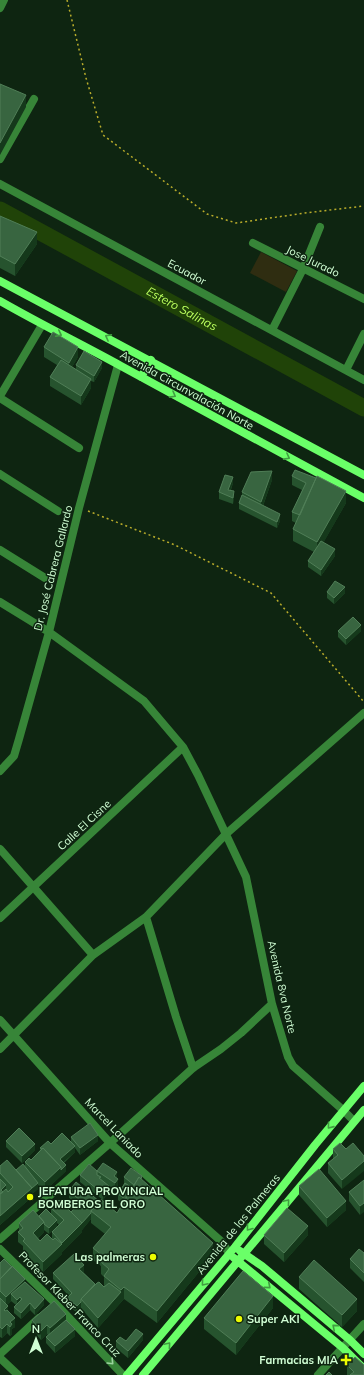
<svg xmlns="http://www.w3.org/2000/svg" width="364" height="1375" viewBox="0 0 364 1375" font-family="Mulish,sans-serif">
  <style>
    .pitch { fill: #2f2d11 }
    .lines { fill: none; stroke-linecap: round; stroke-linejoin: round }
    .river { stroke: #204308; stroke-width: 17 }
    .path { stroke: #b9ac2b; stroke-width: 1.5; stroke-dasharray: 2 3; stroke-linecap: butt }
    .street { stroke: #378538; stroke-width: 8 }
    .secondary { stroke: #6aff68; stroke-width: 8 }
    .wall { fill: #26532e; fill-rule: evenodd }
    .shaded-wall { fill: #15391b }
    .building { fill: #386540; stroke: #507e57 }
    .oneway { stroke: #419d41 }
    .oneway2 { stroke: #9bd49e }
    .poi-dot { fill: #ecfc00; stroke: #0e2511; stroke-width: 1.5 }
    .labels { text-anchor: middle; stroke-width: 3; stroke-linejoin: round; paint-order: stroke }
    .street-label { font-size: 11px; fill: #d1ffd5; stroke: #0e2511 }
    .poi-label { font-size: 11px; font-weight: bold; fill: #d1ffd5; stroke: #0e2511; text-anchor: start }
    .water-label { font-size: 12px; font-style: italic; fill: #bbff5f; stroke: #0e2511 }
  </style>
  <rect width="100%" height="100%" fill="#0e2511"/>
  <path class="pitch" d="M 261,252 L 297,271 L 286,292 L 250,273 Z"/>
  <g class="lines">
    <path class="river" id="s1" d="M 0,210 L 364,408"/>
    <path class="path" d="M 67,0 L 86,78 L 103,135 L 207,214 L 236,223 L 305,213 L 364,206
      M 88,511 L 175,545 L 271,593 L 364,702"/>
    <path class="street" d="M 0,8 L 4,0
      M 0,159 L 34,99
      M 0,184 L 364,380
      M 253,243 L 364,299
      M 272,330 L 303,269 L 320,227
      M 346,370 L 364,334
      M 0,396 L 42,325
      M 0,398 L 79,448
      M 0,474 L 58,511
      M 0,550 L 45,578
      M 0,602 L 49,632 L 144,701 L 183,747 L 198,775 L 246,877 L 272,1004 L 288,1057 L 293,1066 L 343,1110 L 354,1121
      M 0,771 L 14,756 L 19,739 L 49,632 L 79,508 L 118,365
      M 0,849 L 93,955
      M 146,917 L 176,1017 L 193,1068
      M 0,918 L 183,747
      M 0,1020 L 110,1143 L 222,1242 L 229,1253
      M 0,1049 L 93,955 L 146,917 L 226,834 L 364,713
      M 0,1239 L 110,1143 L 193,1068 L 221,1049 L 241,1033 L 272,1004
      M 0,1249 L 55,1303 L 123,1375
      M 0,1354 L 39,1318
      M 0,1358 L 18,1375
      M 318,1375 L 364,1324"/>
    <path class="secondary" d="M 0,281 L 364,475
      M 0,301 C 40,324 81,344 121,366 C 202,410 283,454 364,498
      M 141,377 L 151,360
      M 240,1251 L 262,1266 L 350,1340 L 364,1354
      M 234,1258 L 343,1348 L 364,1369
      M 127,1375 L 235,1247 L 315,1145 L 364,1086
      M 143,1375 L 364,1110"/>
  </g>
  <path class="wall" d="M 0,216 L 37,244 L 15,276 L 0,268 Z
    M 44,347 L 78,357 L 72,367 L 76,369 L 76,365 L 102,368 L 94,382 L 91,381 L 91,388 L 81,405 L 50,386 L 50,377 L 57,365 L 44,357 Z
    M 292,476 L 346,503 L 323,543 L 335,556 L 321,576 L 308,567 L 308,561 L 314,552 L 293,541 L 293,529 L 296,523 L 292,521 L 292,512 L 302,490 L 292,485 Z
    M 272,480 L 263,506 L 280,521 L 277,528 L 239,509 L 239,503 L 242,495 L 242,492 Z
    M 233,483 L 231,490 L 234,497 L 233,504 L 219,499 L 219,492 Z
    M 327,592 L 345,593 L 334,604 L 327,598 Z
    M 338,631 L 361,631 L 346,645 L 338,637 Z
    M 71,1137 L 98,1141 L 80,1155 L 75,1148 L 75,1152 L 64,1163 L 66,1171 L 45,1191 L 38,1185 L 38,1189 L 32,1194 L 32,1197 L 0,1225 L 0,1166 L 16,1170 L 25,1167 L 25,1162 L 31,1160 L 40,1150 L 40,1148 L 51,1144 L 71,1142 Z
    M 6,1141 L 35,1150 L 22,1163 L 6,1147 Z
    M 333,1149 L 346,1149 L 342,1189 L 328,1173 L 328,1163 L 334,1159 L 333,1158 Z
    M 97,1171 L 117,1178 L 118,1185 L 115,1190 L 104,1182 L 109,1192 L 103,1200 L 80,1182 L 80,1175 Z
    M 124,1177 L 142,1180 L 213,1255 L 157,1323 L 124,1299 L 98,1328 L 81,1308 L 77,1313 L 67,1304 L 67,1298 L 69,1296 L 53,1279 L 53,1273 L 84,1271 L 83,1272 L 95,1284 L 104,1287 L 104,1277 L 101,1274 L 101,1266 L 93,1260 L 93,1248 L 105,1234 L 91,1223 L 91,1219 L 82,1230 L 82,1232 L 62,1252 L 62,1251 L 62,1254 L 43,1272 L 23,1251 L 23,1246 L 18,1242 L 18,1232 L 19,1231 L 19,1223 L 39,1216 L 51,1214 L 51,1208 L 71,1212 L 78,1204 L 69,1198 L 69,1191 L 99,1201 L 117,1213 L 123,1204 L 118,1200 L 118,1194 L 124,1184 ZM 57,1223 L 59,1225 L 52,1232 L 52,1239 L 40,1241 L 38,1238 L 44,1232 L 44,1230 L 49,1234 L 57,1226 Z
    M 364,1180 L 360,1215 L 349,1201 L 349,1192 Z
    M 299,1186 L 346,1210 L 327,1227 L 299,1195 Z
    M 264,1235 L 308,1235 L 284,1262 L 264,1244 Z
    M 364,1253 L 364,1282 L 350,1268 L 350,1259 Z
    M 0,1263 L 25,1282 L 44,1305 L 35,1315 L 30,1310 L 21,1319 L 14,1313 L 14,1307 L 16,1305 L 11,1301 L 7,1305 L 8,1310 L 15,1327 L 12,1329 L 12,1334 L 10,1336 L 7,1333 L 2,1338 L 0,1337 Z
    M 299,1277 L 357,1311 L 342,1327 L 299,1289 Z
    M 273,1308 L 236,1355 L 204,1329 L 204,1318 Z
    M 32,1320 L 66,1320 L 75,1336 L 55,1353 L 46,1343 L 46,1337 L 48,1335 L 47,1334 L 41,1340 L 32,1330 Z
    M 143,1340 L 128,1358 L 116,1348 L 116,1341 Z
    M 347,1365 L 364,1375 L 347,1375 Z"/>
  <path class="shaded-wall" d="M 26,95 L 26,107 L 0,155 L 0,143 Z
    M 37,232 L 37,244 L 15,276 L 15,264 Z
    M 78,347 L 78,357 L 69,372 L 69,363 Z
    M 102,362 L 102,368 L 94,382 L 94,376 Z
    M 91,379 L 91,388 L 81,405 L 81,396 Z
    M 272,471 L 272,480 L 261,511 L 261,502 Z
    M 233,477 L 233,483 L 228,496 L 228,490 Z
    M 234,491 L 234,497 L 233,504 L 233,498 Z
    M 346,491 L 346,503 L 317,554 L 317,542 Z
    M 280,514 L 280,521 L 277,528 L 277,522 Z
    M 335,549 L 335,556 L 321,576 L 321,570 Z
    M 345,587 L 345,593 L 334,604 L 334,598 Z
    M 361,625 L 361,631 L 346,645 L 346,639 Z
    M 98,1135 L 98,1141 L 80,1155 L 80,1148 Z
    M 35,1144 L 35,1150 L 22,1163 L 22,1156 Z
    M 75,1146 L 75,1152 L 60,1165 L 60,1159 Z
    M 364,1161 L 364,1171 L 342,1189 L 342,1180 Z
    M 66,1165 L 66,1171 L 45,1191 L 45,1182 L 61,1167 Z
    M 117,1172 L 117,1178 L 114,1176 Z
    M 118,1179 L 118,1185 L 115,1190 L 115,1183 Z
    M 38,1183 L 38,1189 L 32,1194 L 32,1197 L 0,1225 L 0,1216 L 32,1188 Z
    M 6,1185 L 6,1191 L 1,1196 L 1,1190 Z
    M 109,1186 L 109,1192 L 103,1200 L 103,1194 Z
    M 346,1201 L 346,1210 L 327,1227 L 327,1218 Z
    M 364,1203 L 364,1212 L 360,1215 L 360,1206 Z
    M 91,1213 L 91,1219 L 82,1230 L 82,1232 L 62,1252 L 62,1243 Z
    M 57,1220 L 57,1226 L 49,1234 L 49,1228 Z
    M 44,1222 L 44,1232 L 33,1242 L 33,1233 Z
    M 308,1226 L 308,1235 L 284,1262 L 284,1253 Z
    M 213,1243 L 213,1255 L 157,1323 L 157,1311 Z
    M 62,1244 L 62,1254 L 43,1272 L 43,1262 Z
    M 84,1265 L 84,1271 L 79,1275 L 79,1269 Z
    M 25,1279 L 25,1288 L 11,1294 L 11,1301 L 6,1306 L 6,1297 Z
    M 124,1287 L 124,1299 L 98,1328 L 98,1318 L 121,1292 L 121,1290 Z
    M 273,1296 L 273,1308 L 236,1355 L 236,1343 Z
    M 20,1297 L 20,1303 L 17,1307 L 17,1300 Z
    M 44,1299 L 44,1305 L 35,1315 L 35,1309 Z
    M 357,1299 L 357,1311 L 342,1327 L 342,1315 Z
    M 81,1302 L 81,1308 L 77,1313 L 77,1306 Z
    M 30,1303 L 30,1310 L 21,1319 L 21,1313 Z
    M 8,1306 L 8,1316 L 4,1310 Z
    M 66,1314 L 66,1324 L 50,1337 L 50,1328 Z
    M 15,1318 L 15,1327 L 12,1329 L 12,1334 L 10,1336 L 10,1322 Z
    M 7,1324 L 7,1333 L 2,1338 L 2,1329 Z
    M 47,1325 L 47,1334 L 41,1340 L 41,1331 Z
    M 75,1329 L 75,1336 L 55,1353 L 55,1346 Z
    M 143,1334 L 143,1340 L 128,1358 L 128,1351 Z"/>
  <path class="building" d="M 0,84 L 26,95 L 0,143 Z
    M 0,216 L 37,232 L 15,264 L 0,256 Z
    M 53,332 L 78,347 L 69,363 L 44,347 Z
    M 84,351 L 102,362 L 94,376 L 76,365 Z
    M 61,360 L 91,379 L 81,396 L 50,377 Z
    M 295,470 L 316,478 L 300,515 L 292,512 L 306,483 L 292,476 Z
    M 272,471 L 261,502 L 242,492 L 251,472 Z
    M 225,475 L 233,477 L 228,490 L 234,491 L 233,498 L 219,492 Z
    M 317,476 L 346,491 L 317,542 L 293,529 Z
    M 242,495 L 280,514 L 277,522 L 239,503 Z
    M 321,541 L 335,549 L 321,570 L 308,561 Z
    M 335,581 L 345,587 L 334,598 L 327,592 Z
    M 353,617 L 361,625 L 346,639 L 338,631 Z
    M 90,1123 L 98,1135 L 80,1148 L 71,1137 Z
    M 19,1128 L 35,1144 L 22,1156 L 6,1141 Z
    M 62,1133 L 75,1146 L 60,1159 L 66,1165 L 61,1170 L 61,1167 L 43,1148 L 42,1149 L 40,1148 L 48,1141 L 51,1144 Z
    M 340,1143 L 346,1149 L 353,1143 L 364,1156 L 364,1161 L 342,1180 L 328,1163 L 338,1155 L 333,1149 Z
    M 43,1148 L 61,1167 L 45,1182 L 25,1162 L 29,1158 L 31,1160 Z
    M 7,1160 L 32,1188 L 0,1216 L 0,1194 L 6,1189 L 8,1192 L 13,1187 L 0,1173 L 0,1166 Z
    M 103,1163 L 117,1172 L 114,1176 L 118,1179 L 115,1183 L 97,1171 Z
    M 23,1164 L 38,1183 L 32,1188 L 16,1170 Z
    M 89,1164 L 97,1171 L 97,1175 L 101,1177 L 99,1178 L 109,1186 L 103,1194 L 80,1175 Z
    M 131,1168 L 142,1176 L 141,1179 L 139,1177 L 134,1185 L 124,1177 Z
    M 319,1169 L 346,1201 L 327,1218 L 299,1186 Z
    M 139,1177 L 213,1243 L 157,1311 L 124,1287 L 121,1290 L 104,1276 L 109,1269 L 101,1262 L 103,1256 L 93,1248 L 111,1227 L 91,1211 L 101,1199 L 117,1213 Z
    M 0,1179 L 6,1185 L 1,1190 L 3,1192 L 0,1194 Z
    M 364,1180 L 364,1203 L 360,1206 L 349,1192 Z
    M 76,1182 L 99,1201 L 91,1211 L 91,1213 L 82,1223 L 71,1212 L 81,1201 L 69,1191 Z
    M 125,1183 L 132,1188 L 125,1199 L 118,1194 Z
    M 59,1200 L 82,1223 L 62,1243 L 52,1232 L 64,1220 L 51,1208 Z
    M 287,1208 L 308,1226 L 284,1253 L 264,1235 Z
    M 46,1209 L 57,1220 L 49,1228 L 44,1224 L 44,1222 L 39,1216 Z
    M 33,1210 L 44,1222 L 33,1233 L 40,1241 L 47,1234 L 53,1240 L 55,1238 L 62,1244 L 43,1262 L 23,1241 L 25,1239 L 18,1232 L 23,1228 L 19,1223 Z
    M 359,1249 L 364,1253 L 364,1273 L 350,1259 Z
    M 74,1254 L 84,1265 L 79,1269 L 95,1284 L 81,1299 L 81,1302 L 77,1306 L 67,1298 L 72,1293 L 53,1273 Z
    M 4,1259 L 12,1267 L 0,1279 L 0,1263 Z
    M 314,1260 L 357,1299 L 342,1315 L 299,1277 Z
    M 12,1266 L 25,1279 L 6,1297 L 0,1291 L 0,1279 Z
    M 243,1271 L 273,1296 L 236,1343 L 204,1318 Z
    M 25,1282 L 44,1299 L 35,1309 L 30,1303 L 21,1313 L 14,1307 L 22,1299 L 20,1297 L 17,1300 L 11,1294 Z
    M 99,1282 L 104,1287 L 109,1283 L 121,1292 L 98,1318 L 81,1299 L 97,1283 Z
    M 0,1298 L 8,1306 L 4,1310 L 5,1311 L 7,1310 L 15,1318 L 10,1322 L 12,1324 L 10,1327 L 7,1324 L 2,1329 L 0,1327 Z
    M 54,1301 L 66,1314 L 50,1328 L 47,1325 L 41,1331 L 32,1320 Z
    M 66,1320 L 75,1329 L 55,1346 L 46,1337 Z
    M 136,1329 L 143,1334 L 128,1351 L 116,1341 L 120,1337 L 126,1341 Z
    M 355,1357 L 364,1365 L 364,1375 L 350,1375 L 354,1372 L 347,1365 Z
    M 329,1372 L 332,1375 L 326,1375 Z"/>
  <defs><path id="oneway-chevron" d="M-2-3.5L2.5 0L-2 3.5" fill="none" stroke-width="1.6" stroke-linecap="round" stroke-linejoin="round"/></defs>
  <g class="oneway">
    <use href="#oneway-chevron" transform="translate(59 334) rotate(27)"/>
    <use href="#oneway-chevron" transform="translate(108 337) rotate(-152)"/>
    <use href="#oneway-chevron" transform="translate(173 395) rotate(29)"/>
    <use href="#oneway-chevron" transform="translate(287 457) rotate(28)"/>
    <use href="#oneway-chevron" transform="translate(330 1126) rotate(129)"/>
    <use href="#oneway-chevron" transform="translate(287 1202) rotate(-50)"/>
    <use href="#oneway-chevron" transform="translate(249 1228) rotate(128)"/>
    <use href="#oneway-chevron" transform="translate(204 1283) rotate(130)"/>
    <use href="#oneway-chevron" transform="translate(268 1286) rotate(40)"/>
    <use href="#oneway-chevron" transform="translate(335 1327) rotate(-140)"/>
    <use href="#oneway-chevron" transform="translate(168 1345) rotate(-50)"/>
  </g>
  <use class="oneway2" href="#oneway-chevron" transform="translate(111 1362) rotate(46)"/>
  <g class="poi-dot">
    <circle cx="30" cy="1197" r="4"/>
    <circle cx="153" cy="1257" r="4"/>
    <circle cx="239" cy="1319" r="4"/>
    <path d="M344 1354h4v4h4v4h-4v4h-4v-4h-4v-4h4z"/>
  </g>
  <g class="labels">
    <g class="street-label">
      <text transform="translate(313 261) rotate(26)" y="4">Jose Jurado</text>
      <text transform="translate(187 272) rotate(28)" y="4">Ecuador</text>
      <text transform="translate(187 390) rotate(29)" y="4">Avenida Circunvalación Norte</text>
      <text transform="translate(53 568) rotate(-76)" y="4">Dr. José Cabrera Gallardo</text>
      <text transform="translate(84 825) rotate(-43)" y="4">Calle El Cisne</text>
      <text transform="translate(282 987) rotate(77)" y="4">Avenida 8va Norte</text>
      <text transform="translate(114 1128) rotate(46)" y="4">Marcel Laniado</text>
      <text transform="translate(238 1224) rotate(-51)" y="4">Avenida de las Palmeras</text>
      <text transform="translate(70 1304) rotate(46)" y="4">Profesor Kleber Franco Cruz</text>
    </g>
    <g class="poi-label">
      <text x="38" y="1195">JEFATURA PROVINCIAL<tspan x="38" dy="13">BOMBEROS EL ORO</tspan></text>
      <text x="145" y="1261" text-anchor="end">Las palmeras</text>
      <text x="247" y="1323">Super AKI</text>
      <text x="338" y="1364" text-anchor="end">Farmacias MIA</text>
    </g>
    <g class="water-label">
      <text dy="4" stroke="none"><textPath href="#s1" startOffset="207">Estero Salinas</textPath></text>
    </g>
  </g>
  <g transform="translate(36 1339)" stroke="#0e2511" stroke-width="3" paint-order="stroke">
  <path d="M0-3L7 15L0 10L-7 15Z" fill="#d1ffd5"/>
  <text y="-6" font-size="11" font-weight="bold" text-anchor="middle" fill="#d1ffd5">N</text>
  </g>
</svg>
